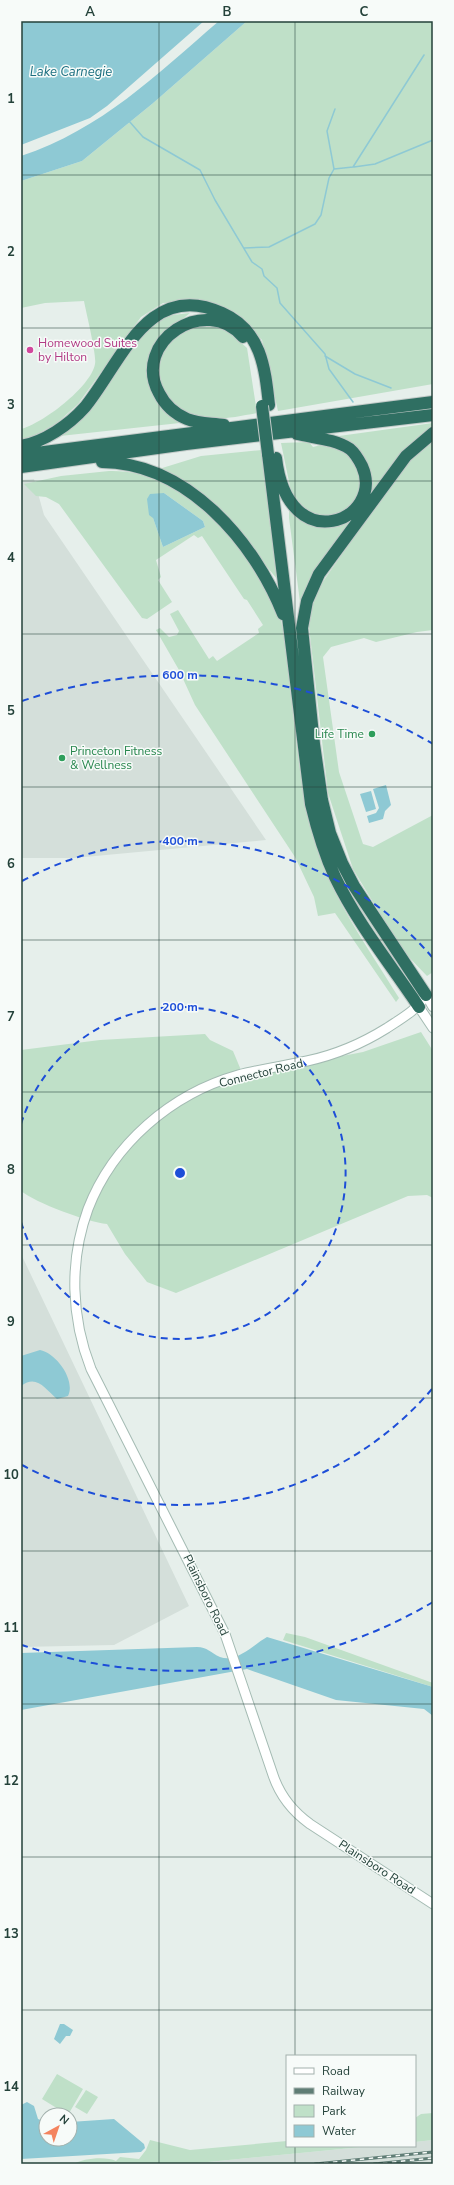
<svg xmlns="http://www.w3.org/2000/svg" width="454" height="2185" viewBox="0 0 454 2185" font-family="'Nunito Sans',sans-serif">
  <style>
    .built { fill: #d4dfda }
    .green { fill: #bfe0c8; fill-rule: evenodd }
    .water { fill: #8ec9d4 }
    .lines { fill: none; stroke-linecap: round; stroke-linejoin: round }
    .stream { stroke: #8ec9d4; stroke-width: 1.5 }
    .secondary-casing { stroke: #a4bbb3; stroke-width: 11 }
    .highway-casing { stroke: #c2cac8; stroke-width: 14 }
    .secondary { stroke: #fff; stroke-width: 9 }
    .highway { stroke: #2f6f62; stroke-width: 12 }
    .rail-casing { stroke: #5f7d75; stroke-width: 3 }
    .rail { stroke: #f7fbf9; stroke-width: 1.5; stroke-dasharray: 4.5; stroke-linecap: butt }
    .highway-bridge-casing { stroke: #c2cac8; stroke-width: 14; stroke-linecap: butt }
    .highway-bridge { stroke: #2f6f62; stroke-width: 12 }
    .grid { fill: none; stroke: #24423a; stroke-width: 1; stroke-opacity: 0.55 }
    .ring { fill: none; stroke: #1d4ed8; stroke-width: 2; stroke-dasharray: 7 5 }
    .hotel-dot { fill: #d1479c; stroke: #f7fbf9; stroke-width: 1.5 }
    .leisure-dot { fill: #2e9e5b; stroke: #f7fbf9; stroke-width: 1.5 }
    .labels { text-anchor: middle; stroke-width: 3; stroke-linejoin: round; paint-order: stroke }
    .hotel-label { font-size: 12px; fill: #b23c85; stroke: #f7fbf9; text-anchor: start }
    .leisure-label { font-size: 12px; fill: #27864d; stroke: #f7fbf9; text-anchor: end }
    .street-label { font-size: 12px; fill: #24423a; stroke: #f7fbf9 }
    .water-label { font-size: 13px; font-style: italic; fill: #1c6f80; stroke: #f7fbf9 }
    .centre { fill: #1d4ed8; stroke: #f7fbf9; stroke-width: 2 }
    .ring-label { font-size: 12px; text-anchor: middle; font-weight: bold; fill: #1d4ed8; stroke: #f7fbf9; stroke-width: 3; stroke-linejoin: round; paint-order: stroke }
    .neatline { fill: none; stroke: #24423a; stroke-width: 1.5 }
    .grid-label { font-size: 13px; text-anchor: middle; font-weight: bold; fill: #24423a }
  </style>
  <rect width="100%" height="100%" fill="#e6efeb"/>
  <path class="built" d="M 34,479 L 44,515 L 266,840 L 74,858 L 21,858 L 21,480 Z
    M 21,1254 L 189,1606 L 114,1645 L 21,1647 Z
    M 433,2140 L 433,2164 L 188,2164 L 372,2146 L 415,2146 L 415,2142 Z"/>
  <path class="green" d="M 247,21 L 433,21 L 433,384 L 278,411 L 262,340 L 236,313 L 203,301 L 163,303 L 141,317 L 78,404 L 57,423 L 34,436 L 21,440 L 21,429 C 42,424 91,387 95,364 C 97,356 86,312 84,301 L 45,303 L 21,308 L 21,181 L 82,161 L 152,104 Z
    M 190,313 L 159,338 L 148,361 L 151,388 L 189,422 L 60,436 L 144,332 L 164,316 Z
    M 204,324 L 226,329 L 247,348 L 257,413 C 229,418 197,426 173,404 C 166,397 161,386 155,378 L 163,346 L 179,330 Z
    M 433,423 L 433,430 L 364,505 L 370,470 L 358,451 L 339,436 Z
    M 433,441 L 433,630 L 417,632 L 376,642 L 364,638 L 331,647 L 323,657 L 339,772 L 363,844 L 373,847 L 433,815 L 433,972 L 427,976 L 402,950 L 353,869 L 328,793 L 308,618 L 313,596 L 356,534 L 402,470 L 420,449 Z
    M 309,442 L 313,447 L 329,443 L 344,450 L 359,465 L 361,483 L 355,505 C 322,524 324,520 293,501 L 281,443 Z
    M 262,450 L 278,557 L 277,579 L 214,503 L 159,469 L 201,456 Z
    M 109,471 C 146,470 175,485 203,509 C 231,532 258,566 274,600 C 285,624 286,653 289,679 C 296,733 299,783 313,835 C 327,891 369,949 399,998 L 396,1002 L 335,913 L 318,916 L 314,897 L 295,857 L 195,705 L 179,670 L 156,630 L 160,628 L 169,637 L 177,635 L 179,631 L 170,614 L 178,610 L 209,659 L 213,656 L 217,661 L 259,633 L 258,629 L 263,625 L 247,600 L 244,599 L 202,536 L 198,538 L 194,535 L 156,560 L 161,577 L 158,580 L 172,602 L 147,619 L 142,618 L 59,504 L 46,497 L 36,496 L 24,484 L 61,476 ZM 164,493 L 203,521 L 205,527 L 163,547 L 153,518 Z
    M 289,509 C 314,529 327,532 355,515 L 314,571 L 300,602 L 289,518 Z
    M 330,850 L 357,901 L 411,983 L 414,990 L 338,875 Z
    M 421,1032 L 433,1051 L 433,1198 L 427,1195 L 408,1196 L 176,1293 L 147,1282 L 125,1254 L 107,1224 C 87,1222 36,1203 21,1191 L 21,1050 L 100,1040 L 205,1034 L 210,1040 L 233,1051 L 243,1075 L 363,1052 Z
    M 286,1633 L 305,1637 L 433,1683 L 433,1687 L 283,1640 Z
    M 57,2074 L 83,2089 L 68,2115 L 42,2099 Z
    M 86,2090 L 98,2097 L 87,2114 L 75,2107 Z
    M 433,2113 L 433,2140 L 415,2142 L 415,2118 L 421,2114 Z
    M 150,2140 L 190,2150 L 287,2141 L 287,2146 L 372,2146 L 188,2164 L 74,2164 C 82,2158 107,2156 116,2161 L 120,2157 L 139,2159 L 146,2150 Z"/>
  <path class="water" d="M 21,21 L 204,21 L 107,106 L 90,118 L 21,145 Z
    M 219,21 L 247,21 L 152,104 L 82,161 L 21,181 L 21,156 C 102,129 156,75 219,21 Z
    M 164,493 L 203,521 L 205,527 L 163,547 L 153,518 L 149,515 L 147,499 L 150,494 Z
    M 386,785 L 391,805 L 385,811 L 383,819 L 369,823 L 367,816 L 376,813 L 379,808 L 373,789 Z
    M 371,791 L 376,809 L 366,812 L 360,794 Z
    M 40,1350 C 56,1353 76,1380 68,1396 L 57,1399 C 45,1389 37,1374 21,1386 L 21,1356 Z
    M 267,1637 L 433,1687 L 433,1716 L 424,1709 L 336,1700 L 247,1669 L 21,1710 L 21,1653 L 197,1647 C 207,1647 211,1653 220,1657 C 237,1663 253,1645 267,1637 Z
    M 60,2024 L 64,2024 L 73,2030 L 70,2036 L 66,2036 L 60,2044 L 54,2039 Z
    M 27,2102 L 34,2106 L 38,2119 L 46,2122 L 46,2139 L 70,2139 L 70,2122 L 114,2119 L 144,2144 L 145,2148 L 141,2152 L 21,2159 L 21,2105 Z"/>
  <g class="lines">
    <path class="stream" d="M 129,121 L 143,137 L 200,170 L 215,200 L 252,262 L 262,269 L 264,276 L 277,288 L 280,303 L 325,354 L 329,369 L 353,402
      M 354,167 L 375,164 L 433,140
      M 334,169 L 327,131 L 335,109
      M 244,248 L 269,247 L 315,224 L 321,215 L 329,178 L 334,169 L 353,167 L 424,55
      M 325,356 L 355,374 L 391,388"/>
    <g class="secondary-casing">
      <path id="secondary" d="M 419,1007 L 433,1028
        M 433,1007 L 426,995 C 417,1010 402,1018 387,1028 C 363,1043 335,1055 307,1061 C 284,1066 261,1069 238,1075 C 171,1094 113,1144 88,1209 C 69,1261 71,1318 91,1369 L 225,1634 L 273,1775 C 280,1796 292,1811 310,1824 L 433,1904"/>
    </g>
    <g class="highway-casing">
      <path id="highway" d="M 224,425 C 212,423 199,424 187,419 C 175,414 165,405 159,393 C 131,342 206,293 243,337
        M 21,446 C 44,442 69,425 85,407 C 121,363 148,279 222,313 C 261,330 265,367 269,405
        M 268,454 L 311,804 C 317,829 324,853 335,877 C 357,923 391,965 419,1007
        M 21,455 L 433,402
        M 276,458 C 288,561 386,520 362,466 C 359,460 356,454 350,449 C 335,439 314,438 297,434
        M 102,462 C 187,463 254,541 283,614
        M 21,467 L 186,444 L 433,415
        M 426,995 L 354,886 L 342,863 L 330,833 L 322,800 L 314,744 L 302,628 L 307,601 L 319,574 L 406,456 L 433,433"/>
    </g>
    <use href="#secondary" class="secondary"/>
    <use href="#highway" class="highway"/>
    <g class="rail-casing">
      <path id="rail" d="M 315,2164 L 433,2152
        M 374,2164 L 433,2158"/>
    </g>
    <use href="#rail" class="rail"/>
    <g class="highway-bridge-casing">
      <path id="highway-bridge" d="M 262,406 L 268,454"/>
    </g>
    <use href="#highway-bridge" class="highway-bridge"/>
  </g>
  <path class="grid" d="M 159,21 L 159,2164M 295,21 L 295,2056M 21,175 L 433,175M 21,328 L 433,328M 21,481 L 433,481M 21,634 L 433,634M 21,787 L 433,787M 21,940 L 433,940M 21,1092 L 433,1092M 21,1245 L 433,1245M 21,1398 L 433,1398M 21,1551 L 433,1551M 21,1704 L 433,1704M 21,1857 L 433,1857M 21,2010 L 433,2010M 295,2146 L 295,2164"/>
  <g class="ring">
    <path d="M21 1124A166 166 0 1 1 21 1222"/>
    <path d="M432 1389A332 332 0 0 1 22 1465M22 881A332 332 0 0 1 432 957"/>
    <path d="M433 1602A498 498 0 0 1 22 1645M22 701A498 498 0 0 1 433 744"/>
  </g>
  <circle class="hotel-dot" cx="30" cy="350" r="4"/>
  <g class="leisure-dot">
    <circle cx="372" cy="734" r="4"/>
    <circle cx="62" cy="758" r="4"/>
  </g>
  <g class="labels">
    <g class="hotel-label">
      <text x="38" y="347">Homewood Suites<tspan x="38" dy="14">by Hilton</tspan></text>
    </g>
    <g class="leisure-label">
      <text x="364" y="738">Life Time</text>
      <text x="70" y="755" text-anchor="start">Princeton Fitness<tspan x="70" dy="14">&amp; Wellness</tspan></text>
    </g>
    <g class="street-label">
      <text transform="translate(261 1073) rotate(-14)" y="4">Connector Road</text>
      <text transform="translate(206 1595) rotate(64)" y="4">Plainsboro Road</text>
      <text transform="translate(377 1867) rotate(33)" y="4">Plainsboro Road</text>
    </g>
    <g class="water-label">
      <text x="71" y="76">Lake Carnegie</text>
    </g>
  </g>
  <circle cx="180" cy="1173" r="6" class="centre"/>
  <g class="ring-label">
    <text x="180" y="679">600 m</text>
    <text x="180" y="845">400 m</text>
    <text x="180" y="1011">200 m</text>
  </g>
  <rect width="454" height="2185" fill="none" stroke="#f7fbf9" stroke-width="44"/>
  <rect x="286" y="2055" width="130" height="92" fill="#f7fbf9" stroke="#a3b1ad"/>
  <rect x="294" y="2068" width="20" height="6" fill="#ffffff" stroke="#a3b1ad"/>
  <text x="322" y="2075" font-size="12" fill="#24423a">Road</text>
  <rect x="294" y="2088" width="20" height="6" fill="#5f7d75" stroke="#a3b1ad"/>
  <text x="322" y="2095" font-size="12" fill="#24423a">Railway</text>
  <rect x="294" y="2105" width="20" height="12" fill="#bfe0c8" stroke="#a3b1ad"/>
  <text x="322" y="2115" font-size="12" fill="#24423a">Park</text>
  <rect x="294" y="2125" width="20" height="12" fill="#8ec9d4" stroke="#a3b1ad"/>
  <text x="322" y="2135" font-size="12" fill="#24423a">Water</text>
  <g transform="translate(58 2127) rotate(40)"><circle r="19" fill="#f7fbf9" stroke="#a3b1ad"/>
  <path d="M0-3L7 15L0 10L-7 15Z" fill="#f4845f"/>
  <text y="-6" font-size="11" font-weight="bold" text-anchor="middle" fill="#24423a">N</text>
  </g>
  <rect x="22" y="22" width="410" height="2141" class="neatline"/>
  <g class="grid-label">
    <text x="90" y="16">A</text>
    <text x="227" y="16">B</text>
    <text x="364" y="16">C</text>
    <text x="11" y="103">1</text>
    <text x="11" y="256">2</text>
    <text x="11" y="409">3</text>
    <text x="11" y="562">4</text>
    <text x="11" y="715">5</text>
    <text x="11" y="868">6</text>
    <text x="11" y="1021">7</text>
    <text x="11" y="1174">8</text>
    <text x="11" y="1326">9</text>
    <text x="11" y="1479">10</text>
    <text x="11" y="1632">11</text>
    <text x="11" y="1785">12</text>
    <text x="11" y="1938">13</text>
    <text x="11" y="2091">14</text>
  </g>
</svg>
